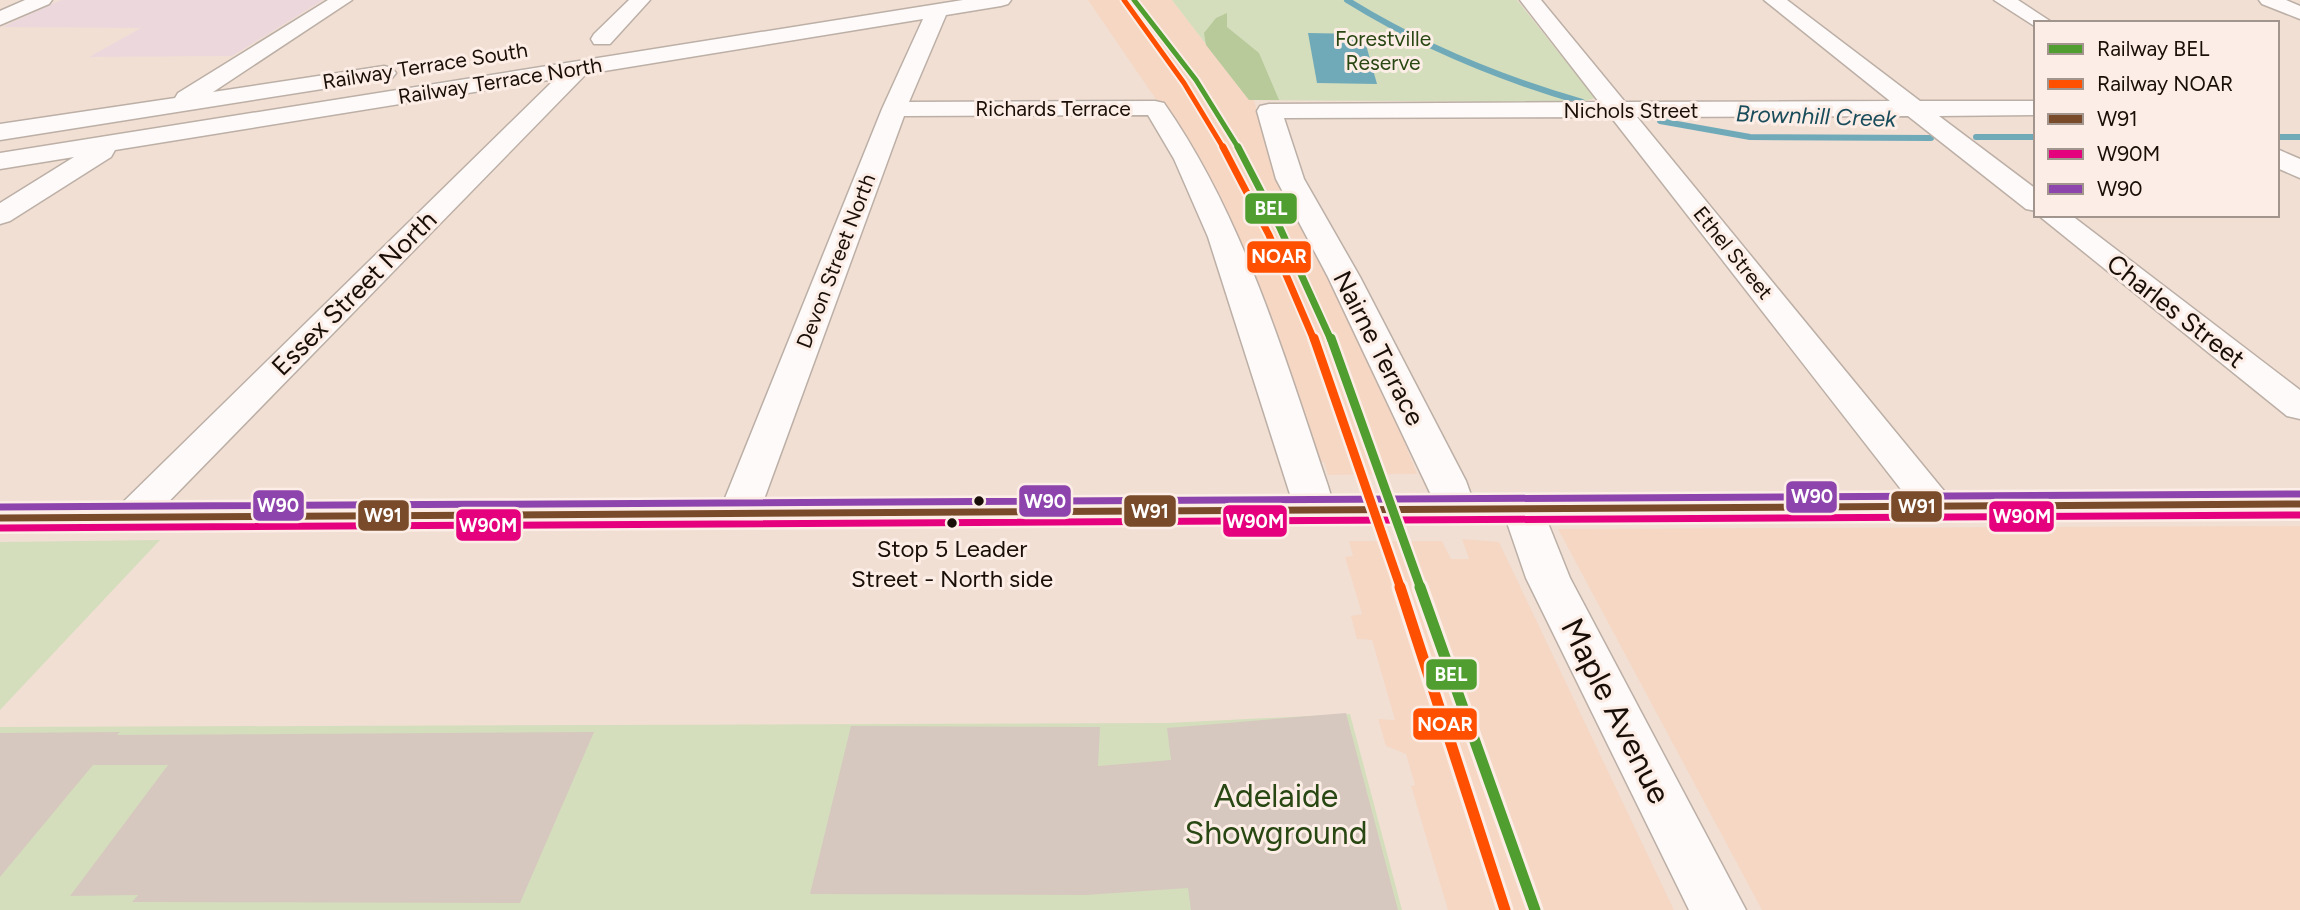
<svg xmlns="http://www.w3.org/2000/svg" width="2300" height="910" viewBox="0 0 2300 910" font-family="Figtree,sans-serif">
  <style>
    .built { fill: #f5d7c4 }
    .education { fill: #ecd8dc }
    .green { fill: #d4debc }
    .forest { fill: #b8c99a }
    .water { fill: #70aab9 }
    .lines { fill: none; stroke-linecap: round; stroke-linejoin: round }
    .stream { stroke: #70aab9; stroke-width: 6 }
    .building { fill: #d6c8bf }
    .minor-casing { stroke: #bcafa6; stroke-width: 3 }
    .major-casing { stroke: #bcafa6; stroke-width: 3 }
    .minor { fill: #fdfaf9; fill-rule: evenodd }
    .major { fill: #fdfaf9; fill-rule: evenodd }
    .bus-1-casing { stroke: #fceee6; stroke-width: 12 }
    .bus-2-casing { stroke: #fceee6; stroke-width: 12 }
    .bus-3-casing { stroke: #fceee6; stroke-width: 12 }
    .bus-1 { stroke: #7a4b2a; stroke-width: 7 }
    .bus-2 { stroke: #e5007d; stroke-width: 7 }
    .bus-3 { stroke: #8e44ad; stroke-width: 7 }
    .rail-1-far3-casing { stroke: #fceee6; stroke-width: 9 }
    .rail-1-far2-casing { stroke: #fceee6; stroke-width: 11 }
    .rail-1-far1-casing { stroke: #fceee6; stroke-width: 14 }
    .rail-1-casing { stroke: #fceee6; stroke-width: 17 }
    .rail-2-far3-casing { stroke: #fceee6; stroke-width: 9 }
    .rail-2-far2-casing { stroke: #fceee6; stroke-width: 11 }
    .rail-2-far1-casing { stroke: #fceee6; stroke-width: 14 }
    .rail-2-casing { stroke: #fceee6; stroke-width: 17 }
    .rail-1-far3 { stroke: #509e2f; stroke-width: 5 }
    .rail-1-far2 { stroke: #509e2f; stroke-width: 7 }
    .rail-1-far1 { stroke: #509e2f; stroke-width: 9 }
    .rail-1 { stroke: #509e2f; stroke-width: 11 }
    .rail-2-far3 { stroke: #fe5000; stroke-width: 5 }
    .rail-2-far2 { stroke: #fe5000; stroke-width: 7 }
    .rail-2-far1 { stroke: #fe5000; stroke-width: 9 }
    .rail-2 { stroke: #fe5000; stroke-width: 11 }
    .bus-dot { fill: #1a0f08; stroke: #fceee6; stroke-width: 2.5 }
    .labels { text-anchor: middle; stroke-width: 6; stroke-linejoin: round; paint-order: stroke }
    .far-park-label { font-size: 21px; fill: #294712; stroke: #fceee6 }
    .far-street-label { font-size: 21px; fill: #1a0f08; stroke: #fceee6 }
    .far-water-label { font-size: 23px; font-style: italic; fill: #194c5b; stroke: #fceee6 }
    .bus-label { font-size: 24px; fill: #1a0f08; stroke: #fceee6 }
    .street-label { font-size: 26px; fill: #1a0f08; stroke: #fceee6 }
    .near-street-label { font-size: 32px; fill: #1a0f08; stroke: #fceee6 }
    .near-park-label { font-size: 32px; fill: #294712; stroke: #fceee6 }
    .line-badge { stroke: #fceee6; stroke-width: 2.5 }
    .badge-label { font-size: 19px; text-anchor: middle; font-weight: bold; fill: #fff }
  </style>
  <rect width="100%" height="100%" fill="#f1dfd4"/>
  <path class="built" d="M 1088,0 L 1172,0 L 1249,100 L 1254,100 L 1276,178 L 1374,365 L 1417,474 L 1328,475 L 1324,462 L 1313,462 L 1196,158 Z
    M 2300,526 L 2300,910 L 1762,910 L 1558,529 Z
    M 1462,539 L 1499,542 L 1674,910 L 1448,910 L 1411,786 L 1415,785 L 1406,754 L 1386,746 L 1378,719 L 1395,720 L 1372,640 L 1357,639 L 1351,616 L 1362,614 L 1345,557 L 1353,556 L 1349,541 L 1442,541 L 1451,559 L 1469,559 Z"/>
  <path class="education" d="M 61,0 L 323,0 L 232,56 L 89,57 L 141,28 L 2,27 Z"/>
  <path class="green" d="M 1172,0 L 1517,0 L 1595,98 L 1582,102 L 1249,100 Z
    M 160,540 L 0,710 L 0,542 Z
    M 1350,714 L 1402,910 L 0,910 L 0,727 L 1167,723 Z"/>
  <path class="forest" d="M 1227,13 L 1227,27 L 1259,53 L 1279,100 L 1249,100 L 1206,45 L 1204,33 L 1216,18 Z"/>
  <path class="water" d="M 1308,33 L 1363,34 L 1377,84 L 1317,83 Z"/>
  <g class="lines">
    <path class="stream" d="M 1347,0 C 1421,46 1499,78 1582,102
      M 1660,121 L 1750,137 L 1931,138
      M 1976,137 L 2036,137
      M 2277,137 L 2300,137"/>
  </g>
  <path class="building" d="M 1346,713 L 1398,910 L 1191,910 L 1188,888 L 1086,895 L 810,894 L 851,726 L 1100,727 L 1098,766 L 1171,760 L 1167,728 Z
    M 120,732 L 117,735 L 594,732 L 520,903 L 132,902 L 138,895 L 70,896 L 168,765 L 93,765 L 0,877 L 0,733 Z"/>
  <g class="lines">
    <g class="minor-casing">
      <path id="minor" d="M 328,0 L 352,0 L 213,92 L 384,66 L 392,68 L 396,73 L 392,78 L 0,140 L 0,124 L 175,98 L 178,93 Z
        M 629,0 L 650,0 L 610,44 L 594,44 L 591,39 L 594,34 Z
        M 963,0 L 1011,0 L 1008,4 L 1001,6 L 946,15 L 909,102 L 1155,101 L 1164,103 C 1243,216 1284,355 1328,486 L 1335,510 L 1329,519 L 1315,523 L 1301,519 L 1295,510 L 1208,237 L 1174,159 L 1148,115 L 904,116 L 759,513 L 753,522 L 739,526 L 725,522 L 719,513 L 882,109 L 923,19 L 586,74 L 145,526 L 131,530 L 117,526 L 110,517 L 117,508 L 555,79 L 115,150 L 111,157 L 10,221 L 0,224 L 0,203 L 74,157 L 0,169 L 0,153 Z
        M 1520,0 L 1541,0 L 1625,102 L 1890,101 L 1764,0 L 1787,0 L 1920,101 L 2036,101 L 2036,115 L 1939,116 L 2036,189 L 2036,211 L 2026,209 L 1908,116 L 1637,117 L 1949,497 L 1955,506 L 1949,515 L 1935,519 L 1921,515 L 1611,117 L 1284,118 L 1304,179 L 1360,277 L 1466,481 L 1476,509 L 1470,518 L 1456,522 L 1442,518 L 1328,277 L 1276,179 L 1257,111 L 1260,106 L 1269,104 L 1599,102 Z
        M 1994,0 L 2018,0 L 2053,23 L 2036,23 L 2036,27 Z
        M 2259,0 L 2286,0 L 2300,6 L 2300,19 L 2262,4 Z
        M 2277,149 L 2300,159 L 2300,178 L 2277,168 Z
        M 2038,215 L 2071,215 L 2300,390 L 2300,419 L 2287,416 Z
        M 1522,495 L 1536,499 L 1542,508 L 1570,578 L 1746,910 L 1689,910 L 1526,578 L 1502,508 L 1508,499 Z"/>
    </g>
    <g class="major-casing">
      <path id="major" d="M 25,0 L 52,0 L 49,4 L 0,25 L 0,11 Z
        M 2300,491 L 2300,517 L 0,531 L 0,505 Z"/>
    </g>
    <use href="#minor" class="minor"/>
    <use href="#major" class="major"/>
    <g class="bus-1-casing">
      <path id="bus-1" d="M 0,518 L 2300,504"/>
    </g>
    <g class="bus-2-casing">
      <path id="bus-2" d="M 0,528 L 2300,515"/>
    </g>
    <g class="bus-3-casing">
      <path id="bus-3" d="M 0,507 L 2300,494"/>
    </g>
    <use href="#bus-1" class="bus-1"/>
    <use href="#bus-2" class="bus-2"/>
    <use href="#bus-3" class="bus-3"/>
    <g class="rail-1-far3-casing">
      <path id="rail-1-far3" d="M 1134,0 L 1196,80 L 1239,149"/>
    </g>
    <g class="rail-1-far2-casing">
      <path id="rail-1-far2" d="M 1238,147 L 1280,228 L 1331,340"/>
    </g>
    <g class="rail-1-far1-casing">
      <path id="rail-1-far1" d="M 1331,338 L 1421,589"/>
    </g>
    <g class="rail-1-casing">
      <path id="rail-1" d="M 1420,587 L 1535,910"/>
    </g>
    <g class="rail-2-far3-casing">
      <path id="rail-2-far3" d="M 1124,0 L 1184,83 L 1224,149"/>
    </g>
    <g class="rail-2-far2-casing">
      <path id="rail-2-far2" d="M 1223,147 L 1269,235 L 1314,340"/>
    </g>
    <g class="rail-2-far1-casing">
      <path id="rail-2-far1" d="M 1314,338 L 1401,589"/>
    </g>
    <g class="rail-2-casing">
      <path id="rail-2" d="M 1400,587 L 1505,910"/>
    </g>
    <use href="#rail-1-far3" class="rail-1-far3"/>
    <use href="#rail-1-far2" class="rail-1-far2"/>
    <use href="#rail-1-far1" class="rail-1-far1"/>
    <use href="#rail-1" class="rail-1"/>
    <use href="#rail-2-far3" class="rail-2-far3"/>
    <use href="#rail-2-far2" class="rail-2-far2"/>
    <use href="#rail-2-far1" class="rail-2-far1"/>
    <use href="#rail-2" class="rail-2"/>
  </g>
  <g class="bus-dot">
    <circle cx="979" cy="501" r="6"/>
    <circle cx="952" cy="523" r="6"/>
  </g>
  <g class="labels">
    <g class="far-park-label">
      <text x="1383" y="46">Forestville<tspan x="1383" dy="24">Reserve</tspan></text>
    </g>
    <g class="far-street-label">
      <text transform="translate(425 66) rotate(-9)" y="7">Railway Terrace South</text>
      <text transform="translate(500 81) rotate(-9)" y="7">Railway Terrace North</text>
      <text x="1053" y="116">Richards Terrace</text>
      <text x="1631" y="118">Nichols Street</text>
      <text transform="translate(1733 253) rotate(51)" y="7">Ethel Street</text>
      <text transform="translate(836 261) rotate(-69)" y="7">Devon Street North</text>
    </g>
    <g class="far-water-label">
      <text transform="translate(1816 116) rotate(2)" y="8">Brownhill Creek</text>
    </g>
    <g class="bus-label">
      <text x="952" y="557">Stop 5 Leader<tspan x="952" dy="30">Street - North side</tspan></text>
    </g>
    <g class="street-label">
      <text transform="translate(354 293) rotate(-45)" y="9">Essex Street North</text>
      <text transform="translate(2176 311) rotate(38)" y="9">Charles Street</text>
      <text transform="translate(1379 348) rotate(63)" y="9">Nairne Terrace</text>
    </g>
    <g class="near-street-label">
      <text transform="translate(1616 711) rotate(63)" y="11">Maple Avenue</text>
    </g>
    <g class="near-park-label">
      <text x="1276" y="807">Adelaide<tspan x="1276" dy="37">Showground</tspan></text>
    </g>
  </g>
  <g class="line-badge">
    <rect x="1244" y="192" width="54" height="33" rx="7" fill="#509e2f"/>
    <rect x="1246" y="240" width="66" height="34" rx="7" fill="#fe5000"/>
    <rect x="1785" y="480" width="53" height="34" rx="7" fill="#8e44ad"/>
    <rect x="1018" y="484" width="54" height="34" rx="7" fill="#8e44ad"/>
    <rect x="252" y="489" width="53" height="33" rx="7" fill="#8e44ad"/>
    <rect x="1890" y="490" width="53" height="33" rx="7" fill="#7a4b2a"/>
    <rect x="1123" y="494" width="54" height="34" rx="7" fill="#7a4b2a"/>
    <rect x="357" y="499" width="53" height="33" rx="7" fill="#7a4b2a"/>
    <rect x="1988" y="500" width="67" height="33" rx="7" fill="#e5007d"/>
    <rect x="1222" y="504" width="66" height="34" rx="7" fill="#e5007d"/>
    <rect x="455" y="508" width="67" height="34" rx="7" fill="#e5007d"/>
    <rect x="1425" y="658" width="53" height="33" rx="7" fill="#509e2f"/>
    <rect x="1412" y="707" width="66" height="34" rx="7" fill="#fe5000"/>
  </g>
  <g class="badge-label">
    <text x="1271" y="215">BEL</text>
    <text x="1279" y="263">NOAR</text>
    <text x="1812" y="503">W90</text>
    <text x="1045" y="508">W90</text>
    <text x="278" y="512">W90</text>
    <text x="1917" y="513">W91</text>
    <text x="1150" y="518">W91</text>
    <text x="383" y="522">W91</text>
    <text x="2022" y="523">W90M</text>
    <text x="1255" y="528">W90M</text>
    <text x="488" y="532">W90M</text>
    <text x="1451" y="681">BEL</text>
    <text x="1445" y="731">NOAR</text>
  </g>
  <rect x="2034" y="21" width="245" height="196" fill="#fceee6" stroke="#a2958d" stroke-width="2"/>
  <rect x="2048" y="44" width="35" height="10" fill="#509e2f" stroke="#a2958d" stroke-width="2"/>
  <text x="2097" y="56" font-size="21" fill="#1a0f08">Railway BEL</text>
  <rect x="2048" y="79" width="35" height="10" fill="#fe5000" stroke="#a2958d" stroke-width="2"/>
  <text x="2097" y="91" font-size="21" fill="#1a0f08">Railway NOAR</text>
  <rect x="2048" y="114" width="35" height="10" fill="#7a4b2a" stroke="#a2958d" stroke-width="2"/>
  <text x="2097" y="126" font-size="21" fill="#1a0f08">W91</text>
  <rect x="2048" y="149" width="35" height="10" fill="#e5007d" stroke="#a2958d" stroke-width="2"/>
  <text x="2097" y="161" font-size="21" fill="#1a0f08">W90M</text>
  <rect x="2048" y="184" width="35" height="10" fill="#8e44ad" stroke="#a2958d" stroke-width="2"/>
  <text x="2097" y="196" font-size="21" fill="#1a0f08">W90</text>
</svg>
